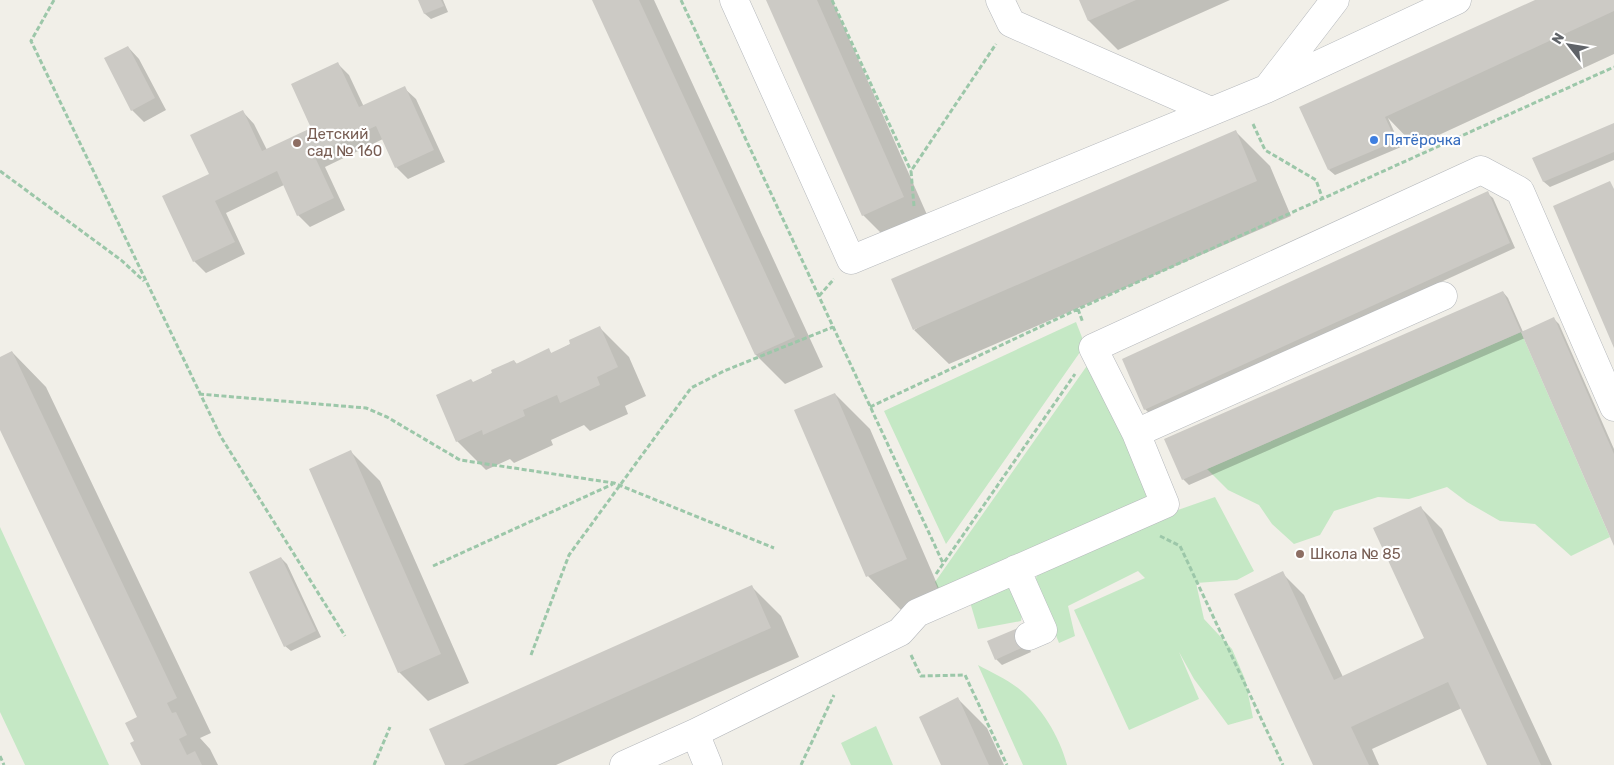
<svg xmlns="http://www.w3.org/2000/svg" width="1614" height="765" viewBox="0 0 1614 765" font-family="Rubik,sans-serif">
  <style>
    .green { fill: #c5e8c5 }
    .shadow { fill: #0003 }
    .building { fill: #cccac5 }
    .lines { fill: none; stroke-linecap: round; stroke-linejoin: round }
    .minor-casing { stroke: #b5b8bc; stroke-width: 29 }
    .path { stroke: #9cc7a9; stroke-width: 3; stroke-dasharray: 5 2.5; stroke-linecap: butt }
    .minor { stroke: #fff; stroke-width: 28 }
    .shop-dot { fill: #3f7fe0; stroke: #fff; stroke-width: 2 }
    .education-dot { fill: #8d6e63; stroke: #fff; stroke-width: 2 }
    .labels { text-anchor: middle; stroke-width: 4.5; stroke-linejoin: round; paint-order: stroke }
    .education-label { font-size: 15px; fill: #785e54; stroke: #fff; text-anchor: start }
    .shop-label { font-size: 15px; fill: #366cbe; stroke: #fff; text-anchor: start }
  </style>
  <rect width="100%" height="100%" fill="#f1efe8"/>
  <path class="green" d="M 1076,322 L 1085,345 L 946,544 L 884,411 Z
    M 1521,332 L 1610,537 L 1571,556 L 1535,524 L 1500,521 L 1467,502 L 1447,487 L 1409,499 L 1378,497 L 1334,511 L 1320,535 L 1294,544 L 1272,524 L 1259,505 L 1228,490 L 1207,469 Z
    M 1091,360 L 1155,499 L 939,591 L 935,582 Z
    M 1215,497 L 1254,571 L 1237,580 L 1196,583 L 1204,619 L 1232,649 L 1245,679 L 1253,718 L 1228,725 L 1194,679 L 1179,652 L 1199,699 L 1129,730 L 1074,610 L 1145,578 L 1138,571 L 1068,606 L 1075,636 L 1059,643 L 1035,583 L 1038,570 L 1138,524 Z
    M 0,527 L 109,765 L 25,765 L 0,712 Z
    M 1010,584 L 1024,603 L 1021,621 L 978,629 L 970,602 Z
    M 978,665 C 991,672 1006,679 1018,688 C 1041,706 1060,737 1067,765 L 1023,765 Z
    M 876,726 L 893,765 L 851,765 L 841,743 Z"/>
  <path class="shadow" d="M 419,0 L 443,0 L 448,12 L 431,19 L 425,14 Z
    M 593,0 L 654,0 L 823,367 L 785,384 L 756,355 Z
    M 767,0 L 832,0 L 932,226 L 892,244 L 863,215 Z
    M 1080,0 L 1230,0 L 1118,50 L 1089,21 Z
    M 1538,0 L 1614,0 L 1614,54 L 1415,146 L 1388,118 L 1401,147 L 1335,175 L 1329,170 L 1367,79 Z
    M 128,47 L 139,59 L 166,110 L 144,122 L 132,110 Z
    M 337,63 L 349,75 L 364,107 L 404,88 L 416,99 L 445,162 L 408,179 L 396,167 L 383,139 L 325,167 L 345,210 L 310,227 L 298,215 L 284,185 L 226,213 L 245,254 L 206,273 L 194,261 L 210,175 L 243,112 L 254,124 L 267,150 L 313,128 Z
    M 1614,124 L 1614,160 L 1550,187 L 1544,182 L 1534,159 Z
    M 1235,131 L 1270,166 L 1291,216 L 949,364 L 914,330 Z
    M 1487,193 L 1493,198 L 1515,248 L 1151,415 L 1145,409 Z
    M 1503,292 L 1508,298 L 1523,332 L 1554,319 L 1559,324 L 1614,449 L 1614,543 L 1525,338 L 1189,485 L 1183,479 Z
    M 600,328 L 629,357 L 646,396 L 625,406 L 628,414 L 590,431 L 584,425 L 551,440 L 553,445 L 514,463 L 510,459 L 486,470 L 457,441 L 474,383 L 514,361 L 517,364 L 548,350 L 552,354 Z
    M 12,352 L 46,387 L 211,733 L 200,738 L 210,749 L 218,765 L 142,765 L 135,742 L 139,718 L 0,427 L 0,358 Z
    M 835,394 L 870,429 L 941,593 L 902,611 L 868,576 Z
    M 351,452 L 380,481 L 469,683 L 428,701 L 399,672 Z
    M 1420,507 L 1442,529 L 1552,765 L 1489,765 L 1462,708 L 1372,749 L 1379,765 L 1314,765 L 1282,573 L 1304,595 L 1343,677 L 1426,639 Z
    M 281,558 L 287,564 L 321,637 L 291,651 L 285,646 Z
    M 752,587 L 781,616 L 799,657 L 556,765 L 446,765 Z
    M 1023,635 L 1031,652 L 1002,665 L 996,659 Z
    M 958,699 L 987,728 L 1004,765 L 942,765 Z"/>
  <path class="building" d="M 418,0 L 441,0 L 444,6 L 424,14 Z
    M 592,0 L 639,0 L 795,337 L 755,355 Z
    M 766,0 L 817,0 L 904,197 L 862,216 Z
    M 1079,0 L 1136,0 L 1088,21 Z
    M 1535,0 L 1614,0 L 1614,11 L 1385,117 L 1396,141 L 1328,170 L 1299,107 Z
    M 128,46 L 155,98 L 131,111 L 104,58 Z
    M 338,62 L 359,107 L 405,86 L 434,150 L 395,168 L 376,126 L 314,155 L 334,198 L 297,216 L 277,171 L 215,201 L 235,242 L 193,262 L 162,196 L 209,174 L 190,135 L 243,110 L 262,151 L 311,128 L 291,84 Z
    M 1614,123 L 1614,152 L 1543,182 L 1532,158 Z
    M 1236,130 L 1257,181 L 913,330 L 891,279 Z
    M 1610,181 L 1614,189 L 1614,348 L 1553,206 Z
    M 1488,191 L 1510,243 L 1144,410 L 1122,359 Z
    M 1503,291 L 1521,332 L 1182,480 L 1164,439 Z
    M 1554,317 L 1614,454 L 1614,546 L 1521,332 Z
    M 600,326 L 618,367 L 597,377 L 600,385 L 560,403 L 557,395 L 523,410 L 525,416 L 483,435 L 482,430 L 456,442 L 436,395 L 471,379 L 473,382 L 492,373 L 491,370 L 514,360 L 516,364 L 549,348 L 551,353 L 570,344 L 569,340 Z
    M 12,351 L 177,698 L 167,703 L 172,713 L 176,712 L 187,735 L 179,739 L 187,755 L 195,751 L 202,765 L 141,765 L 130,743 L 134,741 L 125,723 L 137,717 L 0,430 L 0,357 Z
    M 835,393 L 907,559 L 866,577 L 794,410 Z
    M 351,450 L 441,654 L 398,673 L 309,469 Z
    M 1421,506 L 1541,765 L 1487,765 L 1448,682 L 1351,727 L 1369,765 L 1313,765 L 1234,594 L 1283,571 L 1334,680 L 1424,638 L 1373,528 Z
    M 281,557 L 316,631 L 284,647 L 249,572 Z
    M 752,585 L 771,628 L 463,765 L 445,765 L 429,729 Z
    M 1018,628 L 1026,646 L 995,660 L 987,641 Z
    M 958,697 L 989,765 L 941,765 L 919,717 Z"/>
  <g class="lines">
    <g class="minor-casing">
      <path id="minor" d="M 734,0 L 851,260 L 1266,89 L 1457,0
        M 1000,0 L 1011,23 L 1211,111
        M 1269,86 L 1335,0
        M 1443,296 L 1136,433 L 1093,348 L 1481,170 L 1520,191 L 1614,407
        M 1016,569 L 1043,630 L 1029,636
        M 695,733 L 708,765
        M 624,765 L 695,733 L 900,632 L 917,613 L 1165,504 L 1136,433"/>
    </g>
    <path class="path" d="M 54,0 L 31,41 L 221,437 L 345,636
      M 681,0 L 943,563
      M 832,0 L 911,171
      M 1253,124 L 1265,150 L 1316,180 L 1323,200
      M 0,171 L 121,260 L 144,281
      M 914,206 L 911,171 L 996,44
      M 819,296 L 834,279
      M 1078,309 L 1083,323
      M 199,394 L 366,408 L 387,417 L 460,460 L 614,483 L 774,548
      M 870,407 L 1078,309 L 1614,67
      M 1160,536 L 1180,546 L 1283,765
      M 433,566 L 613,484
      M 936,574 L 1075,374
      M 531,655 L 569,555 L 691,388 L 724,371 L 833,327
      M 911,655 L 921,676 L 965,675 L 1007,765
      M 0,756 L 4,765
      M 374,765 L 390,727
      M 801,765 L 834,695"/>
    <use href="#minor" class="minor"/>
  </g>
  <circle class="shop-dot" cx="1374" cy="140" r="5"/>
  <g class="education-dot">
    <circle cx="297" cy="143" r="5"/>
    <circle cx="1300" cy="554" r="5"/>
  </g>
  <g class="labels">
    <g class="education-label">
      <text x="307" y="139">Детский<tspan x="307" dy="17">сад № 160</tspan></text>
      <text x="1310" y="559">Школа № 85</text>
    </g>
    <g class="shop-label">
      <text x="1384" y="145">Пятёрочка</text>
    </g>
  </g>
  <g transform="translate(1569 45) rotate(301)" stroke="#ffffff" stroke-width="4" paint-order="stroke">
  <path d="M0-4L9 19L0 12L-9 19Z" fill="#5f6368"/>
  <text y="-8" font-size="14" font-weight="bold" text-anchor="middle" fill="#5f6368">N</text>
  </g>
</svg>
